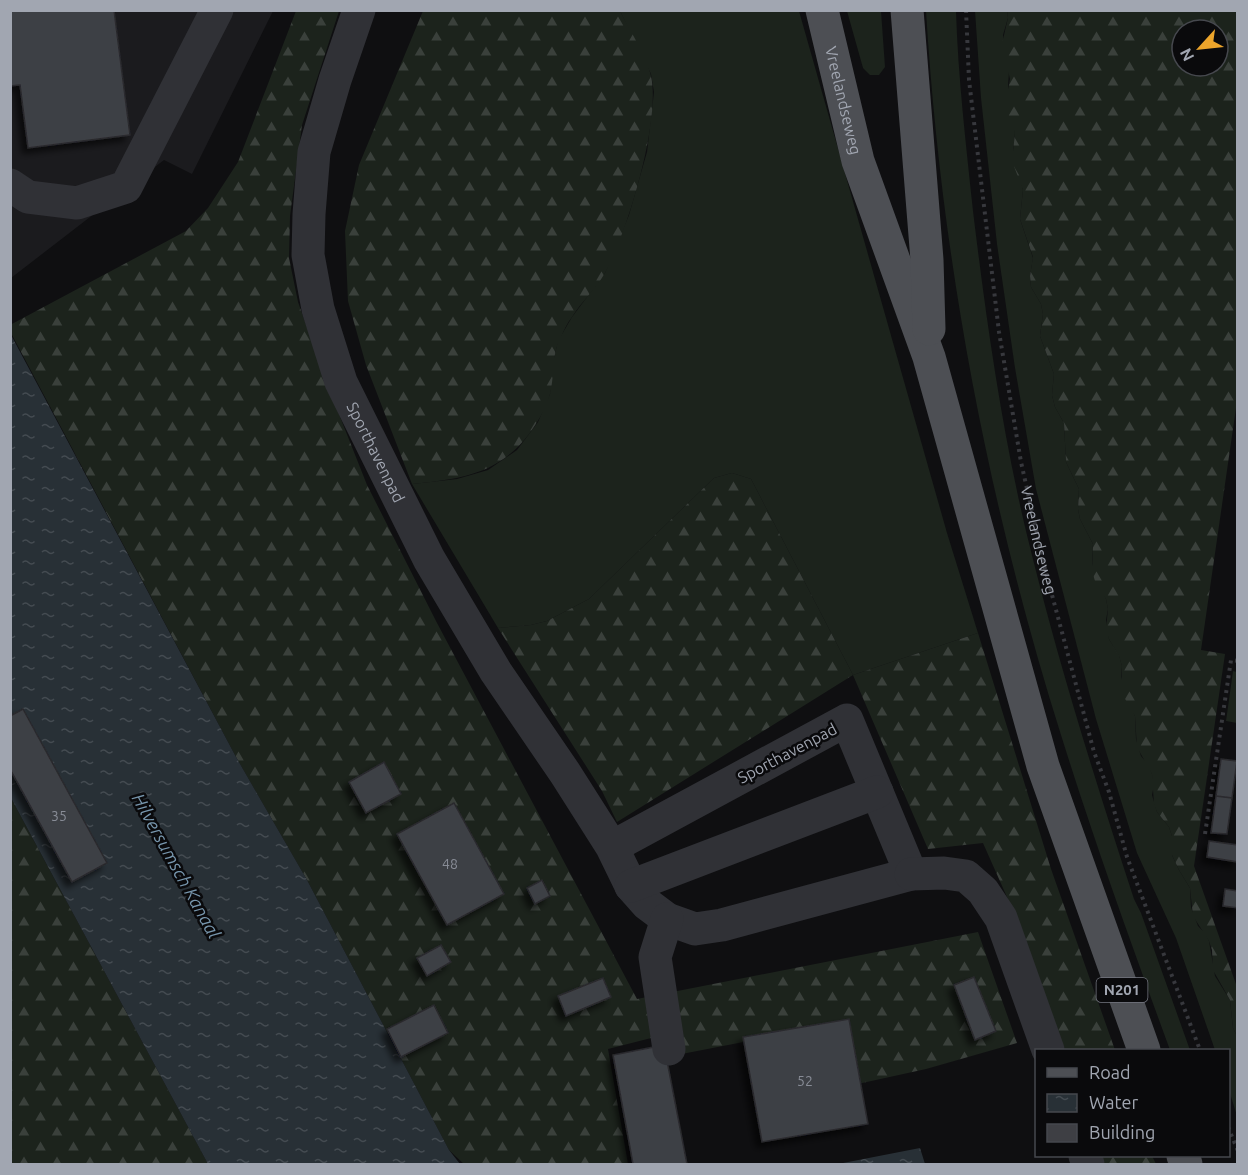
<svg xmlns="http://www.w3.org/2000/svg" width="1248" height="1175" viewBox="0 0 1248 1175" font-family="Ubuntu,sans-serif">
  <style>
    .built { fill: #1b1b1e }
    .grass { fill: #1c231c }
    .forest { fill: url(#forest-firs); fill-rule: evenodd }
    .water { fill: url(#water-ripples) }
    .building { fill: #3e3f44; stroke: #29292d; stroke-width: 1.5; filter: url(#shadow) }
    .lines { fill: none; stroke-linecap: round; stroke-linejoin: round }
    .path { stroke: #37383d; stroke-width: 4; stroke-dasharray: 3 4.5; stroke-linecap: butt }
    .minor { stroke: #303136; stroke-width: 33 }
    .major { stroke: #4d4f54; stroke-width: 33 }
    .labels { text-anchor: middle; stroke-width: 5; stroke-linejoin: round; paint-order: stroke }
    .number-label { font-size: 14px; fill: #888c96 }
    .shield { fill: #0a0a0c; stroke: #747780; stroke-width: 1.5 }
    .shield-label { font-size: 15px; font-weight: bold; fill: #a1a6b1 }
    .street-label { font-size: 16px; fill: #a1a6b1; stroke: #0a0a0c }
    .water-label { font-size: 18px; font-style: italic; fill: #7796ad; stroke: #0a0a0c }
  </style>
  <defs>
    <pattern id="forest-firs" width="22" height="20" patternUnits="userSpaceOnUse" patternTransform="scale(1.5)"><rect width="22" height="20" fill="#1c231c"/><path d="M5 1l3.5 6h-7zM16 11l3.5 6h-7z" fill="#3a403b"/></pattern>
    <pattern id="water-ripples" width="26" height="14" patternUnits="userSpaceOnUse" patternTransform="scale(1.5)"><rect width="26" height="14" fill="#283036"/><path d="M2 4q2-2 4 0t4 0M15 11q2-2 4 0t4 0" fill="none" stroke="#444b51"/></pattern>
    <filter id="shadow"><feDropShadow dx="-5.5" dy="5.5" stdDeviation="3" flood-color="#0009"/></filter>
  </defs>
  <rect width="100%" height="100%" fill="#0f0f11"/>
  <path class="built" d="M 11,11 L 273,11 L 192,174 L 164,160 L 11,278 Z"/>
  <path class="grass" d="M 620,11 L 799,11 L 947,533 L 978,633 L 853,675 L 751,479 L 732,473 L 714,478 L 589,599 L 547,621 L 531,625 L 498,628 L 412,484 L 457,479 L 488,470 L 517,450 L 538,422 L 550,394 L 553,362 L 558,341 L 572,317 L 605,273 L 629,215 L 647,152 L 654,92 L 651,74 Z
    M 847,11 L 881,11 L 885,67 L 879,75 L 870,75 L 863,68 Z
    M 926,11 L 956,11 C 958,77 966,144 973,211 C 986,318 1001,426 1026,531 C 1056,655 1094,777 1134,899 L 1141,913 L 1190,1050 L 1170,1050 C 1132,946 1094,841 1061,735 C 987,500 941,256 926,11 Z
    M 975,11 L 1007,11 L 1008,18 L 1003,35 L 1009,71 L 1008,87 L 1015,133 L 1013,152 L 1023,190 L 1020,219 L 1033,258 L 1030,276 L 1031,287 L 1041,304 L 1043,314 L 1040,336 L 1054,374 L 1052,395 L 1055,407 L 1064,423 L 1066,462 L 1079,489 L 1078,509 L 1080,519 L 1093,544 L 1092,564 L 1106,599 L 1108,609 L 1106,620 L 1109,639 L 1119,655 L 1122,666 L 1121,677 L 1135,716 L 1136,739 L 1141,756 L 1148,764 L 1152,774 L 1154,785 L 1152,795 L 1157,812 L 1169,827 L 1172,836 L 1172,855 L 1179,870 L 1190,888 L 1191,907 L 1198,926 L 1205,933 L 1209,941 L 1215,976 L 1230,1000 L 1233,1028 L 1237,1036 L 1237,1116 L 1229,1090 L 1228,1050 L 1215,1050 L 1176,938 L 1137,853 L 1096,719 L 1036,489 L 1015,368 L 997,244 L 981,98 Z
    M 1233,671 L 1237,672 L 1237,723 L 1226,721 Z"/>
  <path class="forest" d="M 296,11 L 339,11 L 302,125 L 290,216 L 289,258 L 298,302 L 325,379 L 367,485 L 437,623 L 637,999 L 978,932 L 1017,1043 L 926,1069 L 853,1085 L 841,1023 L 661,1058 L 655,1037 L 608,1049 L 628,1164 L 464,1164 L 449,1150 L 307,880 L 236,757 L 11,333 L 10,325 L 186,231 L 208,208 L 238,162 Z
    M 423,11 L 620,11 C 629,29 647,57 651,76 C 661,121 627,233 605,273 C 596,289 581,302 572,317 C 567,323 564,330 561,337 C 551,355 555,375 550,394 C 546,409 537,423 529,434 C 498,475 459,479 412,484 L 366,365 L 348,301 L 345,231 L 359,165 Z
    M 1007,11 L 1237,11 L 1238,394 L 1201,650 L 1225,654 L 1194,866 L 1237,987 L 1237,1036 L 1233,1028 L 1230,1000 L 1213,970 L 1212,950 L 1209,941 L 1193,916 L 1190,888 L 1179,870 L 1172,855 L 1172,836 L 1169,827 L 1157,812 L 1154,804 L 1152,774 L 1137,747 L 1135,716 L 1124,697 L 1121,687 L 1122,666 L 1119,656 L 1109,639 L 1106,629 L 1108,609 L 1106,599 L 1095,581 L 1092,571 L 1093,544 L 1080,519 L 1078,509 L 1079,489 L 1066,462 L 1064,423 L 1055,407 L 1052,395 L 1054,374 L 1040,336 L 1043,314 L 1041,304 L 1031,287 L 1030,276 L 1033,257 L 1020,219 L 1023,190 L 1012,161 L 1015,133 L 1005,105 L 1010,79 L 1002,44 L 1008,18 ZM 1182,30 L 1218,30 L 1218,66 L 1182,66 Z
    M 732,473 L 751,479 L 853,675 L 978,633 L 1051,869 L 1115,1050 L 1063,1050 L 1019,924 L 983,843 L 928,849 L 853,675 L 617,822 L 602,791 L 498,628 L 531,625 L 547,621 L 589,599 L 714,478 Z
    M 11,798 L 208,1164 L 11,1164 Z
    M 1099,1156 L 1152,1156 L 1156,1164 L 1102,1164 Z"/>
  <path class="water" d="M 10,333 L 236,757 L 307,880 L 449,1150 L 460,1164 L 208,1164 L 11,798 Z
    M 920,1148 L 925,1164 L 838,1164 Z"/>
  <path class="building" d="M 10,10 L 114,10 L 130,135 L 28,148 L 20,85 L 10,86 Z
    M 23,709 L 107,863 L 72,882 L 10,769 L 10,716 Z
    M 1221,759 L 1237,761 L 1232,798 L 1216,796 Z
    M 384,762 L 401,794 L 366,813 L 349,782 Z
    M 1216,796 L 1232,798 L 1227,834 L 1211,833 Z
    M 454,803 L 504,894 L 447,925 L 397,834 Z
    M 1209,841 L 1238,845 L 1238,862 L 1207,857 Z
    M 542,880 L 550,896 L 535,904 L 527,888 Z
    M 1225,889 L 1238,891 L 1238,908 L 1223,906 Z
    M 441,945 L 451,962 L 427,976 L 417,958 Z
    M 974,977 L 996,1031 L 975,1040 L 954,985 Z
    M 603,978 L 611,997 L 566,1016 L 558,996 Z
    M 434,1005 L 448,1033 L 401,1057 L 387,1029 Z
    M 849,1019 L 868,1124 L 762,1142 L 743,1037 Z
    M 664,1045 L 687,1164 L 633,1164 L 613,1055 Z"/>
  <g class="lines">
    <g class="path">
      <path id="s1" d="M 966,10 L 969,80 L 999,332 L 1021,462 L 1044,565 L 1094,752 L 1109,792 L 1127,857 L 1200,1050"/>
      <path d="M 1205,834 L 1231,660 L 1238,661"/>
      <path d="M 1228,1127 L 1238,1151"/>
    </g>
    <g class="minor">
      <path id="s2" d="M 359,10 L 335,80 L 314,152 L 309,214 L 308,255 L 318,309 L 341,382 L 429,559 L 496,672 L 565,773 L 612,847 L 631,886 L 647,904 L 667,919 L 695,929 L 722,925 L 911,874 L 847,720 L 612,847"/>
      <path d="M 10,185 L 28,197 L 77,203 L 126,187 L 217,10"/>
      <path d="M 911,874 L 944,873 L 966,876 L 983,891 L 1001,918 L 1048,1050"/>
      <path d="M 631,886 L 877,792"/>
      <path d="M 667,919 L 655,957 L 669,1049"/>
      <path d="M 1085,1156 L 1088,1164"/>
    </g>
    <g class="major">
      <path id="s3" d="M 822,10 L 858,161 L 929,357 L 1043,766 L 1144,1050"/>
      <path d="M 907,10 L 927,260 L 929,329"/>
      <path d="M 1183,1156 L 1186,1164"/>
    </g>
  </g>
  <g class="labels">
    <g class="number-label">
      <text x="59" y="821">35</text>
      <text x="450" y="869">48</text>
      <text x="805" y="1086">52</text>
    </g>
    <rect class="shield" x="1096.5" y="978" width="51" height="24" rx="4.5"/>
    <g class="shield-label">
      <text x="1122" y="995">N201</text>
    </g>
    <g class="street-label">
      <text dy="6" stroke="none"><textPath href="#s3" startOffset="93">Vreelandseweg</textPath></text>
      <text dy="6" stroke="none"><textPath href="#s2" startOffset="462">Sporthavenpad</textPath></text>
      <text dy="6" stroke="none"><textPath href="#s1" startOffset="536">Vreelandseweg</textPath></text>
      <text transform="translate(787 753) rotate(-28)" y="6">Sporthavenpad</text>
    </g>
    <g class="water-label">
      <text transform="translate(176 866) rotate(61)" y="6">Hilversumsch Kanaal</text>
    </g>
  </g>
  <rect width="1248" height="1175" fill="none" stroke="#a1a6b1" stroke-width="24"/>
  <rect x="1035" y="1049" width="195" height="108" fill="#0a0a0c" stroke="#46484e" stroke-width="1.5"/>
  <rect x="1047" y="1068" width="30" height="9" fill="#4d4f54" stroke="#46484e" stroke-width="1.5"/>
  <text x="1089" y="1079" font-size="18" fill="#a1a6b1">Road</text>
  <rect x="1047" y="1094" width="30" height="18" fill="url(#water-ripples)" stroke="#46484e" stroke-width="1.5"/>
  <text x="1089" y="1109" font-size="18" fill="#a1a6b1">Water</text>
  <rect x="1047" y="1124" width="30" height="18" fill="#3e3f44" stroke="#46484e" stroke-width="1.5"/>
  <text x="1089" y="1139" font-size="18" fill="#a1a6b1">Building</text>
  <g transform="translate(1200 48) rotate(243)"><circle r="28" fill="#0a0a0c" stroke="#46484e" stroke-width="1.5"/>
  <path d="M0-4.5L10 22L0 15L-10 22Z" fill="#eda52b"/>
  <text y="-9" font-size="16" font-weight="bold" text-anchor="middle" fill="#a1a6b1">N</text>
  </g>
</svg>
